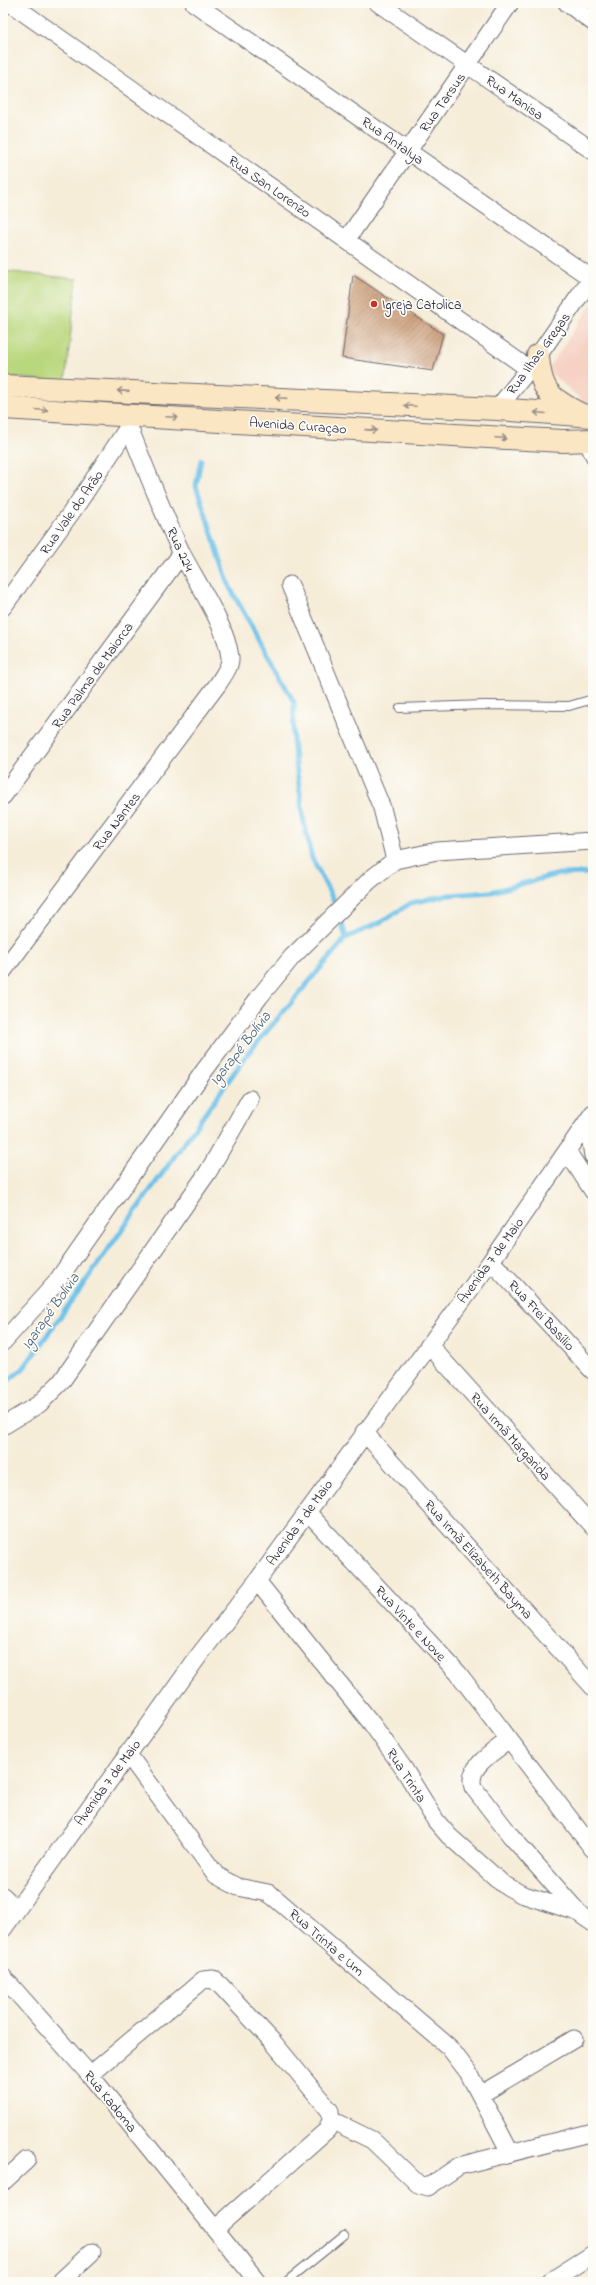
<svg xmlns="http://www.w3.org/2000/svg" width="596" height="2285" viewBox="0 0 596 2285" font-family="'Indie Flower',sans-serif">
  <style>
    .built { fill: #f6d2c4 }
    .park { fill: #b9d77d; stroke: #6e7c5c }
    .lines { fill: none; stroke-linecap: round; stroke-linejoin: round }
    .stream { stroke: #6ec2ea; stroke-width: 5 }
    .building { fill: url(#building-hatch) }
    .lane-casing { stroke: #6c6972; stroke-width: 10 }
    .street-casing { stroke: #6c6972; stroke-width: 19 }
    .secondary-casing { stroke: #6c6972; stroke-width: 24 }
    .lane { stroke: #fff; stroke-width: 8 }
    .street { stroke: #fff; stroke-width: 17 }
    .secondary { stroke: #fbe6c3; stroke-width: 22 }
    .oneway { stroke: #998e86 }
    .poi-dot { fill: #c8321e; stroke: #fdfcf7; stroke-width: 1.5 }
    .labels { text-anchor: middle; stroke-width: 3.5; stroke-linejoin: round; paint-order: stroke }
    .street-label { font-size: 14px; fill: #22223b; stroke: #fdfcf7 }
    .poi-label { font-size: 14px; fill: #22223b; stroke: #fdfcf7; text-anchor: start }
    .water-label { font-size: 15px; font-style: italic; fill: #3d5a78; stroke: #fdfcf7 }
  </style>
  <defs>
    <pattern id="building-hatch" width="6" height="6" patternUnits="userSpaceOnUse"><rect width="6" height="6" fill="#cda07e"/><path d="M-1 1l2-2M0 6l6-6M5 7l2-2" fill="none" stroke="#a68268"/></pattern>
  </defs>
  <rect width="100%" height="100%" fill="#fdfcf7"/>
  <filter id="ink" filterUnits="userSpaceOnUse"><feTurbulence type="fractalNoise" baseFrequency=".025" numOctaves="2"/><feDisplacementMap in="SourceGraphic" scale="8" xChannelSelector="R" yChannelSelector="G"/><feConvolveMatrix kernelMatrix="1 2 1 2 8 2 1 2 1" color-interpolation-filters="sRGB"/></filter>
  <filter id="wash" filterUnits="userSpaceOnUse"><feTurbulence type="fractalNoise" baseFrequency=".012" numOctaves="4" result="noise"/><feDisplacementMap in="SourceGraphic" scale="16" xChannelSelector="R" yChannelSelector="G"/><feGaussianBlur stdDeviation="0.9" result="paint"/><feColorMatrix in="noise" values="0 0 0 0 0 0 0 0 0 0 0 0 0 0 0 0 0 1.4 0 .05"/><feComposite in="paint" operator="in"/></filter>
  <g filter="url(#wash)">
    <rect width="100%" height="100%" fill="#f6edd9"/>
    <path class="built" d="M 593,302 L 593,405 L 589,406 L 547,370 Z"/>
    <path class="park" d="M 3,271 L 77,279 L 65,383 L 3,376 Z"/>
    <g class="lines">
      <path class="stream" d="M 201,460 L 196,486 L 230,588 L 294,702 L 293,742 L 304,823 L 312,858 L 338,909 L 346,938
        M 3,1384 L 23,1369 L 246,1056 L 346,938 L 381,922 L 411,903 L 449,895 L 491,892 L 559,874 L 593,873"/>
    </g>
    <g id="blocks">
      <path class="building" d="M 353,275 L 443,334 L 433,371 L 342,358 Z"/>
    </g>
  </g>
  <g filter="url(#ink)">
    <use href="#blocks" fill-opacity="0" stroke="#6c6972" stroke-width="1"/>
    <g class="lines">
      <g class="lane-casing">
        <path id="lane" d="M 582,442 L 593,463
          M 400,708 L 484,705 L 569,706 L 593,699
          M 286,2282 L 344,2235"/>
      </g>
      <g class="street-casing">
        <path id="street" d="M 10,3 L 529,369
          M 194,3 L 591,278
          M 378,3 L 593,151
          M 567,3 L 593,22
          M 347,239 L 510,3
          M 497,409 L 529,369 L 593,276
          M 290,585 L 382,808 L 395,860
          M 3,607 L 76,506 L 133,420
          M 3,796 L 182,553
          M 3,971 L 218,684 C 223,676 231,666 230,657 C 226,625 197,583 182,554 C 163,513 146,470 129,427
          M 593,1116 L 590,1136 L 593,1156
          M 567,1151 L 593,1191
          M 491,1261 L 593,1371
          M 3,1342 L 55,1284 L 204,1071 L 260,996 L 292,957 L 370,880 L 395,860 L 437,851 L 593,841
          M 429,1345 L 593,1527
          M 3,1426 L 39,1404 L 61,1382 L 208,1172 L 250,1099
          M 364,1432 L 593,1687
          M 307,1512 L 458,1673 L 593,1849
          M 257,1581 L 372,1724 L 404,1769 L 436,1821 L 449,1836 L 503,1884 L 521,1894 L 577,1912 L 593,1923
          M 509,1740 C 495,1751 466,1767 473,1787 L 511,1836 L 577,1911
          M 127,1753 L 216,1875 L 238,1887 L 268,1893 L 275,1898 L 449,2047 L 468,2072 L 510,2152
          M 3,1896 L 16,1909
          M 3,1929 L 200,1654 L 257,1581 L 491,1261 L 593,1113
          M 3,1977 L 90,2075 L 258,2282
          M 90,2075 L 203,1980 L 213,1979 L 221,1986 L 273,2042 L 330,2111 L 331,2120 L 327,2130 L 216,2228
          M 480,2095 L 574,2039
          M 331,2120 L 372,2140 L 418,2184 L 428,2187 L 459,2166 L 593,2132
          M 3,2182 L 27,2160
          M 60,2282 L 92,2252
          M 549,2282 L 593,2254"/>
      </g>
      <g class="secondary-casing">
        <path id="secondary" d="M 538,355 C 540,391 550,399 582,415
          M 3,386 L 497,409 L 593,416
          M 3,408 L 488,437 L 563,441 L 593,440"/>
      </g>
      <use href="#lane" class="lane"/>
      <use href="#street" class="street"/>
      <use href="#secondary" class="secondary"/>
    </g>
    <defs><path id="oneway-shaft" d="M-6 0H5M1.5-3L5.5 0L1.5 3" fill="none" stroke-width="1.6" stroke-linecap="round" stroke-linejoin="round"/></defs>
    <g class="oneway">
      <use href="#oneway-shaft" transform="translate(123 391) rotate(-178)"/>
      <use href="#oneway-shaft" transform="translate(281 398) rotate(-177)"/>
      <use href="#oneway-shaft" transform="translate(410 406) rotate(-177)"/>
      <use href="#oneway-shaft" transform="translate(42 410) rotate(3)"/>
      <use href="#oneway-shaft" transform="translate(540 413) rotate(-175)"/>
      <use href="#oneway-shaft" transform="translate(172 417) rotate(3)"/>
      <use href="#oneway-shaft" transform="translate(371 430) rotate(4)"/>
      <use href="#oneway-shaft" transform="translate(501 438) rotate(3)"/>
    </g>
  </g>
  <circle class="poi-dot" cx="374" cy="304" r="4"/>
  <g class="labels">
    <g class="street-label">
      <text transform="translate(515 97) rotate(35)" y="5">Rua Manisa</text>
      <text transform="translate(442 102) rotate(-55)" y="5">Rua Tarsus</text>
      <text transform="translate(393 140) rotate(35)" y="5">Rua Antalya</text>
      <text transform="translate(270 186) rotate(35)" y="5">Rua San Lorenzo</text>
      <text transform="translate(538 353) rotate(-54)" y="5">Rua Ilhas Gregas</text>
      <text transform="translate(298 425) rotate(4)" y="5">Avenida Curaçao</text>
      <text transform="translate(71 512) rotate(-55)" y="5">Rua Vale do Arão</text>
      <text transform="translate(181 549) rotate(65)" y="5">Rua 224</text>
      <text transform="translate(92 675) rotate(-54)" y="5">Rua Palma de Maiorca</text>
      <text transform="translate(116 821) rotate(-53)" y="5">Rua Nantes</text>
      <text transform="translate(490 1260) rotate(-54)" y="5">Avenida 7 de Maio</text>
      <text transform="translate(542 1315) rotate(47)" y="5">Rua Frei Basílio</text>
      <text transform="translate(511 1436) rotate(48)" y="5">Rua Irmã Margarida</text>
      <text transform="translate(299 1522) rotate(-54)" y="5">Avenida 7 de Maio</text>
      <text transform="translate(479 1559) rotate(48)" y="5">Rua Irmã Elizabeth Bayma</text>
      <text transform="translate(411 1623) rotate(47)" y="5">Rua Vinte e Nove</text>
      <text transform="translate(407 1775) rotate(57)" y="5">Rua Trinta</text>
      <text transform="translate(107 1782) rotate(-54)" y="5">Avenida 7 de Maio</text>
      <text transform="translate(327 1942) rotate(41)" y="5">Rua Trinta e Um</text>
      <text transform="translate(111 2101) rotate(51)" y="5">Rua Kadoma</text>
    </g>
    <g class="poi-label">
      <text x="382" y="309">Igreja Catolica</text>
    </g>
    <g class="water-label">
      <text transform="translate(240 1048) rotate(-52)" y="5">Igarapé Bolívia</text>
      <text transform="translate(50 1311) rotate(-55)" y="5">Igarapé Bolívia</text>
    </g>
  </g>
  <rect width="596" height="2285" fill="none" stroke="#fdfcf7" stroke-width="16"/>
</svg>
